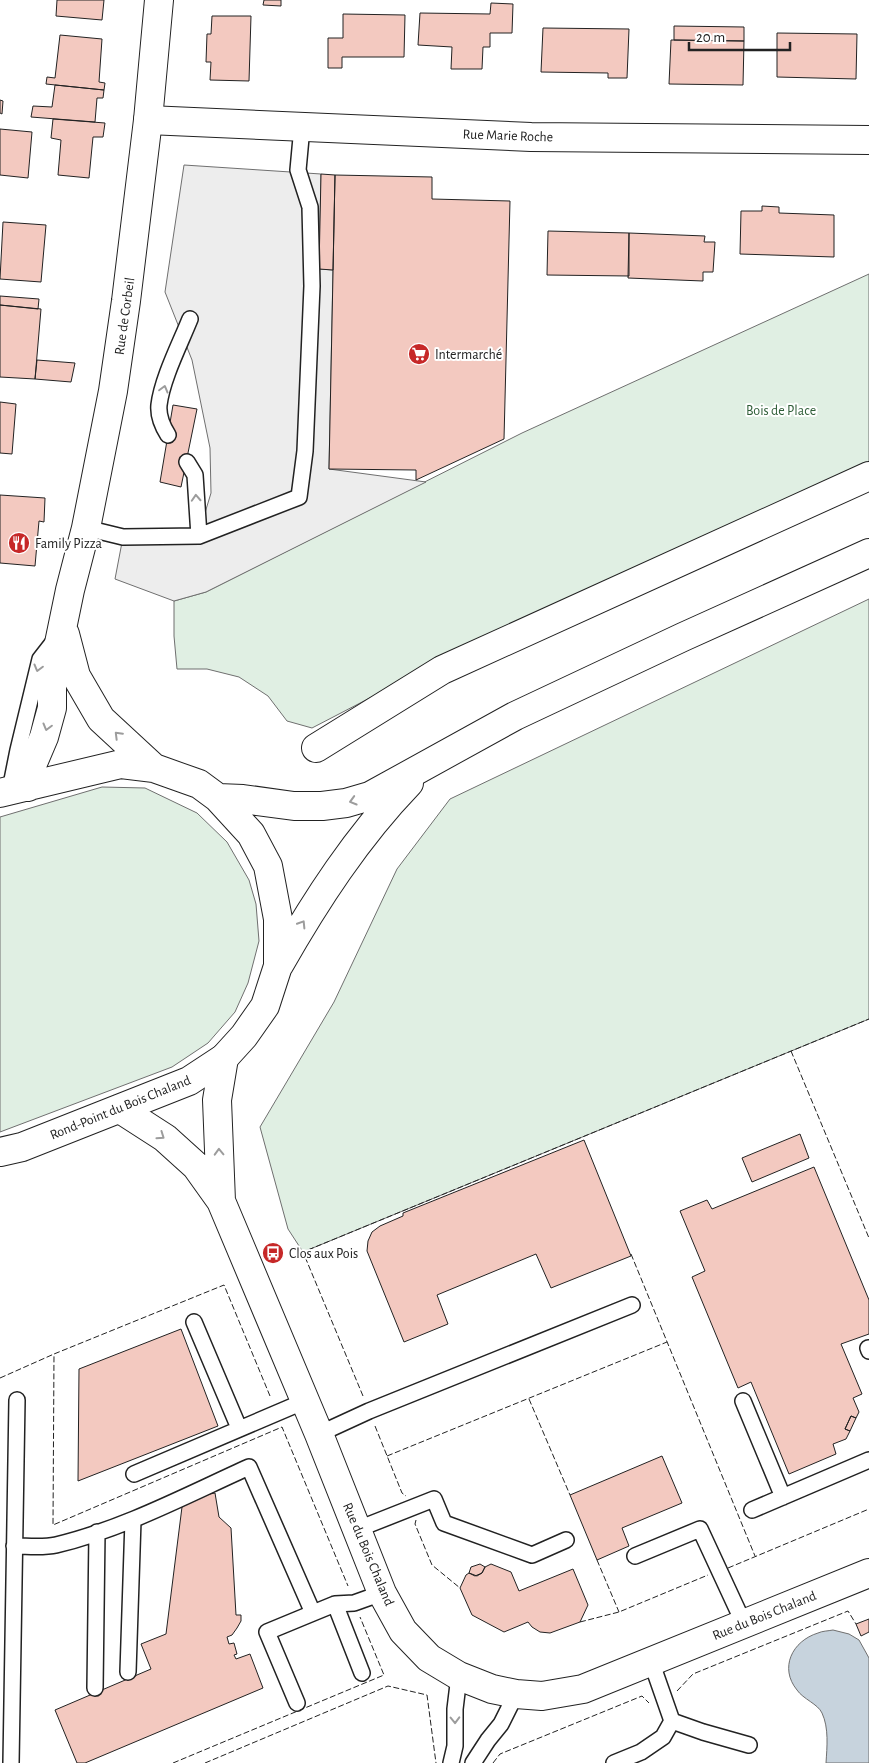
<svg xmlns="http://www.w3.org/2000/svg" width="869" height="1763" viewBox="0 0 869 1763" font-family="'Alegreya Sans',sans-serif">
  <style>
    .green { fill: #e0efe3; stroke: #6f6f6f }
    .parking { fill: #ededed; stroke: #6f6f6f }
    .water { fill: #c7d3dd; stroke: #6f6f6f }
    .building { fill: #f3c9c0; stroke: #222 }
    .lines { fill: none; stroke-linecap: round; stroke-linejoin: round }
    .lane-casing { stroke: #222; stroke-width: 18 }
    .street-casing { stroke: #222; stroke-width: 30 }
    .secondary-casing { stroke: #222; stroke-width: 30 }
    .lane { stroke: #fff; stroke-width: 15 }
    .street { stroke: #fff; stroke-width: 28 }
    .secondary { stroke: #fff; stroke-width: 28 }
    .fence { stroke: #222; stroke-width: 1; stroke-dasharray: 6 2.5; stroke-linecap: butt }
    .oneway { stroke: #9c9c9c }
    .labels { text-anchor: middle; stroke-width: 4; stroke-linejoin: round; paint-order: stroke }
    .street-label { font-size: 14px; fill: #222; stroke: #fff }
    .poi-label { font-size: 14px; fill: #222; stroke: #fff; text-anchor: start }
    .park-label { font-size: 14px; fill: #2f5e38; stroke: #fff }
  </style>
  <rect width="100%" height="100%" fill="#fff"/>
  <path class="green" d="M 869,274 L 869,466 L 468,647 L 312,728 L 287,721 L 268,696 L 239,677 L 207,669 L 177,669 L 174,636 L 174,601 L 206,592 L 522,433 Z
    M 869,599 L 869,1019 L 303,1252 L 288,1229 L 260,1127 L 334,1002 L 397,869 L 450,799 Z
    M 102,787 L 145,788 L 197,813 L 227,842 L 249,880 L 256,904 L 259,941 L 248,983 L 235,1012 L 208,1043 L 172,1067 L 0,1132 L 0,817 Z"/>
  <path class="parking" d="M 184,165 L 321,174 L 319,269 L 333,270 L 329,469 L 426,482 L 206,592 L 174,601 L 115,579 L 123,537 L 198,536 L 211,493 L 210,448 L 192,360 L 165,292 Z"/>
  <path class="water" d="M 833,1630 L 849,1634 L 859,1640 L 869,1658 L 869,1763 L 826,1763 C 827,1747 829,1728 822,1713 C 818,1704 803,1699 797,1690 C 779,1668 792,1641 818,1633 C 822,1631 828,1631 833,1630 Z"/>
  <path class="building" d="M 57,0 L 104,0 L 102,20 L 56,16 Z
    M 264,0 L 281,0 L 281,6 L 263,5 Z
    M 491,3 L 513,4 L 512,33 L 490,33 L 490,47 L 483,47 L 482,69 L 451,69 L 452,47 L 418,45 L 420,13 L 490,14 Z
    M 343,14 L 405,15 L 404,57 L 342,57 L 342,68 L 328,68 L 328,38 L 343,38 Z
    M 212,16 L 251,16 L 249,81 L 210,80 L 211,62 L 206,62 L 207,34 L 211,34 Z
    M 674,26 L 744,27 L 744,41 L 674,40 Z
    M 543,28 L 629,29 L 627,78 L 608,78 L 608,73 L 541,72 Z
    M 777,33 L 857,34 L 856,79 L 777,77 Z
    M 60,35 L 102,39 L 99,82 L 105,83 L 104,90 L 46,84 L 47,77 L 55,78 Z
    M 671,40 L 744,41 L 743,85 L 669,84 Z
    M 55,85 L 104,90 L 103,98 L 97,98 L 95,122 L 31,117 L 33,106 L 52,107 Z
    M 0,100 L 3,101 L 2,114 L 0,113 Z
    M 53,119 L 105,123 L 103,137 L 93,137 L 89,178 L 58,175 L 61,140 L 51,138 Z
    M 0,129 L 32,132 L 28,178 L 0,175 Z
    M 321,174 L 335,175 L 333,270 L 319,269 Z
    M 335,175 L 432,177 L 432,199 L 510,201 L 504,439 L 416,480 L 416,470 L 329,469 Z
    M 762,206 L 779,207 L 779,213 L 834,215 L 834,257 L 740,254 L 741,211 L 762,211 Z
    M 3,222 L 46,225 L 41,282 L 0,279 Z
    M 548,231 L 629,233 L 629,276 L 547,275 Z
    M 629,233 L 705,236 L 704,242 L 715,242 L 713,272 L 703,272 L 703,281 L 628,278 Z
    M 0,296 L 39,299 L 38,309 L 0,305 Z
    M 0,305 L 41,309 L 35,379 L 0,377 Z
    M 37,360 L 75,363 L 71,382 L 35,379 Z
    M 0,402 L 16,404 L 12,454 L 0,453 Z
    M 173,405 L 197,409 L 181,487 L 160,482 Z
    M 0,495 L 45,498 L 44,522 L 39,521 L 35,566 L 0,563 Z
    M 800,1134 L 809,1158 L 752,1182 L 742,1158 Z
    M 584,1140 L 631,1256 L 551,1288 L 536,1254 L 437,1295 L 448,1324 L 404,1342 L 367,1251 L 368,1241 L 372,1232 L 380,1226 L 403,1216 L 403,1213 Z
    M 814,1167 L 869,1300 L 869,1334 L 841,1344 L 862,1394 L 853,1398 L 859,1412 L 856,1418 L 851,1416 L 845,1429 L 850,1431 L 846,1439 L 833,1444 L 836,1454 L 789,1474 L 751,1382 L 738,1388 L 692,1277 L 705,1271 L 680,1211 L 707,1200 L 712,1209 Z
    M 181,1329 L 218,1426 L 78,1481 L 79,1369 Z
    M 851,1416 L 856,1418 L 850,1431 L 845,1429 Z
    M 662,1456 L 682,1503 L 622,1528 L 629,1546 L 597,1560 L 570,1495 Z
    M 215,1493 L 219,1517 L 231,1528 L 236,1615 L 241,1615 L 241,1621 L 237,1628 L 232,1635 L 227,1637 L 229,1644 L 234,1643 L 237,1654 L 234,1655 L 236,1659 L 250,1654 L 263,1688 L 85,1763 L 77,1763 L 55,1710 L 151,1669 L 141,1644 L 166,1634 L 183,1499 Z
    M 480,1564 L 485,1567 L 482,1573 L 475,1576 L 469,1573 L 471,1567 Z
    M 491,1564 L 511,1572 L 519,1591 L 573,1569 L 588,1605 L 580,1622 L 550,1633 L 540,1632 L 532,1627 L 528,1622 L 504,1632 L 472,1615 L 460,1588 L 466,1575 L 469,1573 L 477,1576 L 482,1573 L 485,1567 Z
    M 869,1619 L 869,1632 L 861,1636 L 856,1624 Z"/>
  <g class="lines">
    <g class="lane-casing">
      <path id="lane" d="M 168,435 C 163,427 158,415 159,405 C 162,379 180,344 190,319
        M 187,462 L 195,475 L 199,536
        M 86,528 L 123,537 L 199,536 L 299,497 L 305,451 L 312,286 L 310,207 L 298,170 L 302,127
        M 13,790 L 12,780 L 18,750 L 40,659 L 54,641
        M 194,1322 L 239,1428
        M 868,1348 L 869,1351
        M 743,1401 L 783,1497
        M 319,1434 L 369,1411 L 632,1305
        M 134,1474 L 305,1401
        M 752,1510 L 869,1460
        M 358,1529 L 434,1499 L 444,1523 L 532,1555 L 566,1540
        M 14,1546 C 27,1546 43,1548 56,1545 C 123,1529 187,1495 249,1467 L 313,1613 L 335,1604 L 354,1603 L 382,1593
        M 635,1556 L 700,1529 L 744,1624
        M 335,1604 L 362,1673
        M 651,1661 L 672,1721 L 703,1732 L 749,1745
        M 128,1672 L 133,1520
        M 95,1688 L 97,1532
        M 297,1703 L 267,1632 L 313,1613
        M 11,1763 L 17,1400
        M 451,1763 L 455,1746 L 455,1709 L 459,1676
        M 473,1763 L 488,1740 L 501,1724 L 516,1694
        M 614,1763 L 641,1752 L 663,1737 L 672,1721"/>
    </g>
    <g class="street-casing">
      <path id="street" d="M 148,120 L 531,137 L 869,140
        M 316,748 L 442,670 L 869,476
        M 120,1109 L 165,1138 L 196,1166 L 221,1201 L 319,1434 L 382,1593 L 403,1631 L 429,1658 L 459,1676 L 492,1689 L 516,1694 L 542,1696 L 583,1689 L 869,1573
        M 221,1201 L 217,1100 L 224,1058"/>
    </g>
    <g class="secondary-casing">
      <path id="secondary" d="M 65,634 L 76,676 L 101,719 L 154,768
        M 28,787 L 27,777 L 44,737 L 52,708 L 52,677 L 70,590 L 86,528 L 113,391 L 126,301 L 148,120 L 159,0
        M 0,793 L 121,764 L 154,768 L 199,784 L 218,798 L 251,834 L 268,866 L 278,919 L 278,966 L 265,1006 L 244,1036 L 224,1058 L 189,1081 L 22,1147 L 0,1152
        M 218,798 L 243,799 L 294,806 L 322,806 L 346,803 L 370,796 L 515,716 L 683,637 L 869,553
        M 279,965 C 316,900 357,837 409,783"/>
    </g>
    <use href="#lane" class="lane"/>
    <use href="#street" class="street"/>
    <use href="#secondary" class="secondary"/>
    <path class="fence" d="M 791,1051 L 869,1238
      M 631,1254 L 755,1556
      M 0,1378 L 54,1354
      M 270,1396 L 224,1285 L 54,1354 L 53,1525 L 282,1427 L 348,1586
      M 363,1396 L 303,1252 L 869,1019
      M 529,1399 L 570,1495
      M 375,1426 L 402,1493 L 406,1496
      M 387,1456 L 667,1342
      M 416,1520 L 415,1524 L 432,1565 L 460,1588
      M 597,1560 L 619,1612
      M 728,1568 L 869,1509
      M 580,1622 L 619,1612 L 708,1575
      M 677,1691 L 693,1674 L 848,1611 L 856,1624
      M 173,1763 L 384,1675 L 360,1617
      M 205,1763 L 388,1686 L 427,1695 L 436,1763
      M 493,1763 L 500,1754 L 642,1696 L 649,1703"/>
  </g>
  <defs><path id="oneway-chevron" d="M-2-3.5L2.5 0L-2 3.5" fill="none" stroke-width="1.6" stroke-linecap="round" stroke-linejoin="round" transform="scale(1.25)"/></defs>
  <g class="oneway">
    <use href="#oneway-chevron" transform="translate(164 389) rotate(-75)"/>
    <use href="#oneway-chevron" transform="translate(196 498) rotate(-93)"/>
    <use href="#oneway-chevron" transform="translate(38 668) rotate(105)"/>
    <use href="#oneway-chevron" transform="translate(47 727) rotate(105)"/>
    <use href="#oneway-chevron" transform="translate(118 735) rotate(-135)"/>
    <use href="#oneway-chevron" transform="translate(353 801) rotate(164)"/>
    <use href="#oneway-chevron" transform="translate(302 924) rotate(-58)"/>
    <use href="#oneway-chevron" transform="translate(161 1136) rotate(35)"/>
    <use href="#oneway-chevron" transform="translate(219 1152) rotate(-92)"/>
    <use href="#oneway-chevron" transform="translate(455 1720) rotate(89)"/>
  </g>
  <defs>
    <g id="supermarket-disc" transform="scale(1.125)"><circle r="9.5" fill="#c62828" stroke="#fff"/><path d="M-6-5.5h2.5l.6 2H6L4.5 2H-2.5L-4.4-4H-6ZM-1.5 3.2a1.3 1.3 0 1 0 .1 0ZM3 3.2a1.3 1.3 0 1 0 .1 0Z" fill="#fff"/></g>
    <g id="restaurant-disc" transform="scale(1.125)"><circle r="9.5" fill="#c62828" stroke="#fff"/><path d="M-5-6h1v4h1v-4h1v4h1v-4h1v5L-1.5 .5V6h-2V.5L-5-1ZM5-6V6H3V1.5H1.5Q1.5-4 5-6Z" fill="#fff"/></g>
    <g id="bus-disc" transform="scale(1.125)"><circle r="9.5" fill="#c62828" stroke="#fff"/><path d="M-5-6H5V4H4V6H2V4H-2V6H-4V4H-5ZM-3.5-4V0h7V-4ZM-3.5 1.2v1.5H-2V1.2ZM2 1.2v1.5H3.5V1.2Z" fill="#fff"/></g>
  </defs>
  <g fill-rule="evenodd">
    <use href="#supermarket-disc" x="419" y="354"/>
    <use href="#restaurant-disc" x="19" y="543"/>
    <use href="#bus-disc" x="273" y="1253"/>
  </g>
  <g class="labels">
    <g class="street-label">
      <text transform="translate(508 135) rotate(2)" y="5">Rue Marie Roche</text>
      <text transform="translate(124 316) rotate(-82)" y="5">Rue de Corbeil</text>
      <text transform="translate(120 1107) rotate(-22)" y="5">Rond-Point du Bois Chaland</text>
      <text transform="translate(369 1554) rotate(67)" y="5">Rue du Bois Chaland</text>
      <text transform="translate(764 1615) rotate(-22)" y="5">Rue du Bois Chaland</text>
    </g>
    <g class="poi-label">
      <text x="435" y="359">Intermarché</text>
      <text x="35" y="548">Family Pizza</text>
      <text x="289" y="1258">Clos aux Pois</text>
    </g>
    <g class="park-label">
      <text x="781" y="415">Bois de Place</text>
    </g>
  </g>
  <path d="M689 42v8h101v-8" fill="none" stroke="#222222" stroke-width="2.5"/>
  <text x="696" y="42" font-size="15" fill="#222222" stroke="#ffffff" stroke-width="4" paint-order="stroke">20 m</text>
</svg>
